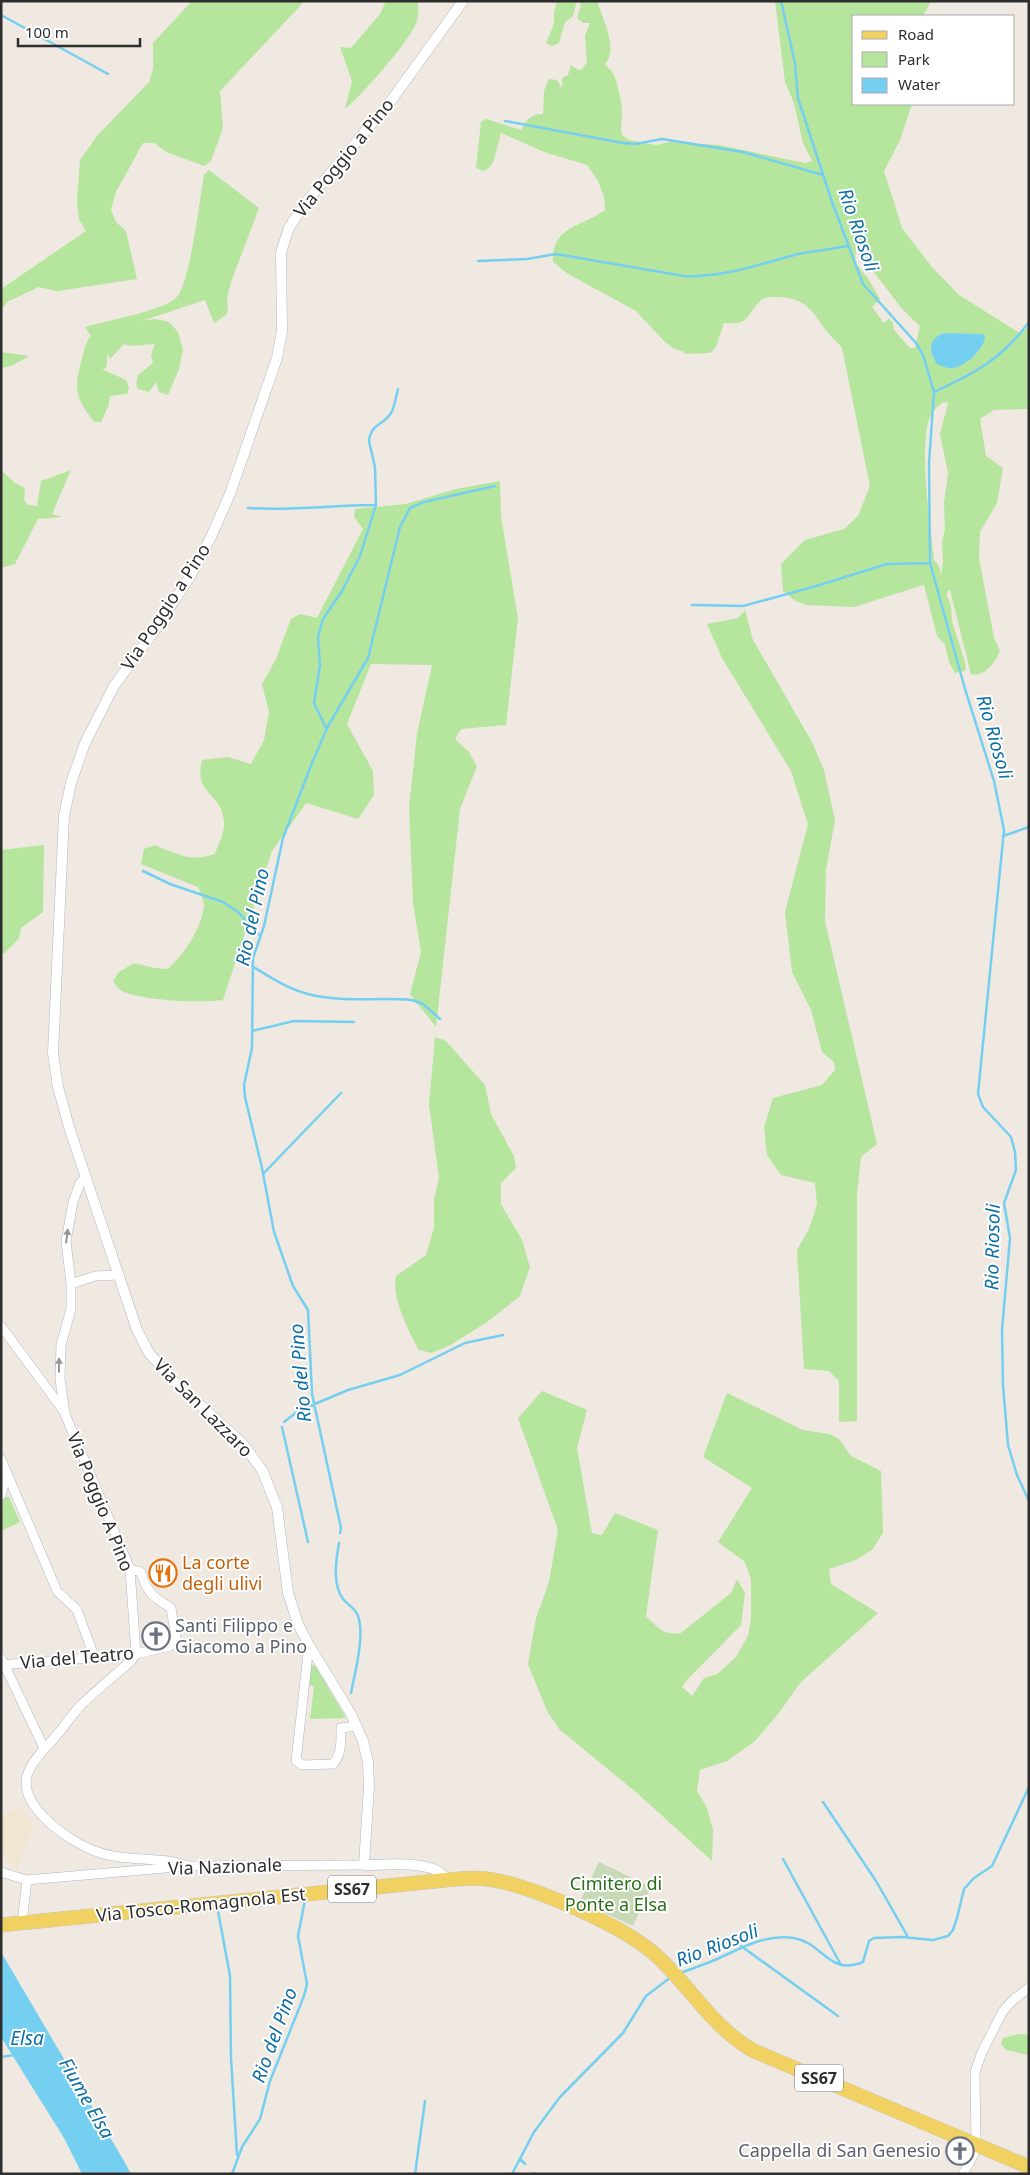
<svg xmlns="http://www.w3.org/2000/svg" width="1030" height="2175" viewBox="0 0 1030 2175" font-family="'Noto Sans',sans-serif">
  <style>
    .education { fill: #f0e6d1 }
    .green { fill: #b6e59e; fill-rule: evenodd }
    .cemetery { fill: #c8d9b8 }
    .water { fill: #75cff0 }
    .lines { fill: none; stroke-linecap: round; stroke-linejoin: round }
    .stream { stroke: #75cff0; stroke-width: 2.5 }
    .minor-casing { stroke: #b4b7c1; stroke-width: 10 }
    .tertiary-casing { stroke: #b4b7c1; stroke-width: 11 }
    .primary-casing { stroke: #c9c9c9; stroke-width: 15 }
    .minor { stroke: #fff; stroke-width: 9 }
    .tertiary { stroke: #fff; stroke-width: 10 }
    .primary { stroke: #f2d163; stroke-width: 14 }
    .oneway { fill: #969696 }
    .labels { text-anchor: middle; stroke-width: 4; stroke-linejoin: round; paint-order: stroke }
    .shield { fill: #fff; stroke: #6d6d6d; stroke-width: 1 }
    .shield-label { font-size: 16px; font-weight: bold; fill: #2e2e2e }
    .street-label { font-size: 18px; fill: #2e2e2e; stroke: #fff }
    .food-label { font-size: 18px; fill: #c56008; stroke: #fff; text-anchor: start }
    .worship-label { font-size: 18px; fill: #5b616d; stroke: #fff; text-anchor: start }
    .park-label { font-size: 18px; fill: #2c6e1b; stroke: #fff }
    .water-label { font-size: 19px; font-style: italic; fill: #0d6fa3; stroke: #fff }
  </style>
  <rect width="100%" height="100%" fill="#efe9e1"/>
  <path class="education" d="M 20,1807 L 30,1819 L 33,1829 L 16,1870 L 1,1854 L 1,1815 Z"/>
  <path class="green" d="M 192,1 L 302,1 L 302,4 L 220,91 L 223,128 L 211,161 L 204,166 L 166,152 L 154,143 L 143,143 L 116,192 L 111,210 L 116,222 L 126,231 L 137,279 L 57,291 L 39,287 L 7,302 L 1,311 L 1,289 L 86,231 L 79,219 L 77,201 L 80,160 L 97,136 L 149,82 L 153,69 L 153,43 Z
    M 386,1 L 418,1 C 418,7 419,15 417,21 C 411,40 361,96 345,109 L 352,81 L 340,47 L 351,48 L 380,14 Z
    M 557,1 L 577,1 L 573,16 L 565,22 L 559,43 L 552,46 L 546,43 L 554,24 L 554,12 Z
    M 579,1 L 597,1 C 602,18 619,49 605,64 C 607,67 611,70 613,73 C 617,80 622,104 622,111 C 622,122 620,124 622,135 L 629,140 L 656,145 L 668,142 L 719,145 L 805,163 L 812,161 L 803,143 L 794,103 L 785,82 L 775,1 L 931,1 L 923,16 L 854,16 L 854,104 L 912,104 L 900,140 L 884,171 L 902,228 L 932,267 L 959,295 L 1021,334 L 1029,326 L 1029,409 L 994,410 L 980,419 L 986,456 L 1003,468 L 997,503 L 980,532 L 979,558 L 994,638 L 1000,650 C 997,661 984,678 971,674 L 950,590 L 948,590 L 947,596 L 951,605 L 952,621 L 966,665 L 965,671 L 955,673 L 949,662 L 945,645 L 937,636 L 924,585 L 854,607 L 806,605 L 794,600 L 783,591 L 781,564 L 805,540 L 844,529 L 858,516 L 870,486 L 842,348 C 838,342 833,339 829,334 C 811,312 810,299 778,297 C 772,297 765,296 760,301 C 745,316 751,325 724,323 L 716,347 L 710,353 L 685,354 L 683,351 L 674,349 L 665,342 L 636,311 L 568,274 L 553,262 C 551,226 582,227 605,210 L 604,197 L 598,181 L 587,165 L 544,152 L 501,133 L 494,160 L 490,167 L 484,171 L 476,168 L 481,122 L 486,119 L 521,130 C 527,119 531,114 543,114 L 544,91 L 549,79 L 557,80 L 562,88 L 562,78 L 568,75 L 571,65 L 578,70 L 582,69 L 587,62 L 585,36 L 590,23 L 583,23 L 577,18 L 581,5 ZM 856,249 L 903,310 L 920,326 L 915,348 L 910,348 L 894,330 L 893,323 L 889,318 L 884,323 L 872,307 L 880,299 L 867,277 L 855,263 ZM 944,333 L 983,334 L 977,353 L 961,365 L 934,360 L 930,346 ZM 944,402 L 948,403 L 940,434 L 948,473 L 944,503 L 945,529 L 942,542 L 943,562 L 941,575 L 939,566 L 934,560 C 930,520 921,466 927,427 C 929,416 935,407 944,402 Z
    M 209,170 L 259,208 L 231,282 L 227,298 L 228,310 L 226,315 L 214,323 L 205,300 L 142,321 L 156,319 L 169,322 L 178,332 L 183,349 L 179,369 L 168,395 L 159,392 L 156,382 L 149,392 L 138,389 L 136,384 L 138,375 L 153,363 L 151,355 L 155,344 L 130,346 L 124,344 L 110,359 L 108,353 L 106,368 L 102,369 L 126,380 L 129,388 L 127,394 L 110,396 L 108,407 L 101,422 L 94,422 C 74,395 74,390 82,358 C 84,351 86,341 91,336 L 85,327 C 105,321 162,311 176,298 C 190,285 200,197 204,175 Z
    M 1,352 L 29,356 L 11,366 L 1,368 Z
    M 1,470 L 15,483 L 25,488 L 24,500 L 28,505 L 37,506 L 41,481 L 71,470 L 52,514 L 62,517 L 38,519 L 15,564 L 1,568 Z
    M 500,481 L 501,516 L 518,618 L 506,725 L 461,729 L 455,739 L 469,752 L 477,766 L 460,809 L 436,1027 L 410,994 L 421,952 L 413,903 L 409,807 L 417,734 L 432,665 L 371,664 L 347,724 L 373,771 L 374,795 L 358,819 L 306,803 L 272,851 L 223,1000 C 197,1003 148,1001 124,992 C 119,990 116,985 113,981 L 119,972 L 134,963 L 155,968 L 168,969 C 185,953 201,929 204,906 C 204,900 200,892 198,887 L 141,864 L 144,849 L 155,845 C 179,855 190,862 215,854 C 218,845 225,832 224,823 C 223,792 193,796 202,760 L 228,757 L 251,764 L 264,740 L 269,712 L 262,684 L 276,659 L 291,619 L 300,614 L 317,618 L 363,529 L 354,517 L 355,509 L 406,504 L 456,489 Z
    M 745,610 L 753,640 L 812,742 L 824,770 L 835,820 L 826,870 L 825,921 L 877,1144 L 861,1157 L 857,1193 L 857,1421 L 839,1422 L 839,1381 L 829,1371 L 804,1369 L 797,1250 L 809,1229 L 817,1204 L 815,1183 L 781,1175 L 767,1155 L 764,1127 L 773,1098 L 822,1085 L 835,1070 L 834,1062 L 822,1052 L 811,1010 L 792,972 L 785,912 L 808,824 L 791,771 L 722,658 L 707,624 L 738,618 Z
    M 44,845 L 43,912 L 21,928 L 19,938 L 5,953 L 1,954 L 1,850 Z
    M 435,1037 L 446,1041 L 485,1085 L 491,1114 L 514,1156 L 516,1168 L 501,1183 L 501,1204 L 522,1240 L 530,1267 L 520,1296 L 487,1322 L 452,1344 L 432,1353 L 419,1350 C 409,1332 391,1297 396,1276 L 426,1255 L 434,1228 L 434,1199 L 439,1178 L 429,1105 Z
    M 542,1391 L 587,1410 L 577,1448 L 592,1533 L 602,1535 L 615,1513 L 658,1530 L 646,1616 C 658,1628 664,1636 681,1633 L 731,1593 L 737,1579 L 745,1593 L 741,1625 L 688,1679 L 682,1687 L 692,1696 L 704,1678 L 717,1674 L 736,1657 L 748,1636 L 751,1619 L 751,1579 L 745,1562 L 718,1542 L 752,1488 L 703,1457 L 727,1393 L 803,1430 L 829,1434 L 839,1439 L 851,1456 L 881,1471 L 883,1533 L 872,1550 L 856,1560 L 829,1569 L 831,1584 L 878,1613 L 800,1683 L 779,1713 L 755,1741 L 727,1761 L 700,1770 L 697,1791 L 707,1808 L 713,1830 L 712,1861 L 637,1793 L 559,1729 L 547,1711 L 528,1664 L 536,1618 L 549,1582 L 558,1530 L 518,1418 Z
    M 6,1497 L 9,1497 L 20,1522 L 1,1531 L 3,1499 Z
    M 311,1664 L 316,1667 L 346,1718 L 310,1719 L 314,1686 L 307,1685 L 309,1665 Z
    M 1018,2034 L 1029,2035 L 1029,2055 L 1006,2050 L 1001,2044 L 1003,2038 Z"/>
  <path class="cemetery" d="M 599,1862 L 651,1887 L 633,1926 L 580,1901 Z"/>
  <path class="water" d="M 944,333 L 983,334 L 985,338 C 982,351 966,366 953,368 C 947,369 942,366 937,364 C 928,351 928,339 944,333 Z
    M 1,1952 L 124,2161 L 131,2174 L 82,2174 L 64,2138 L 1,2037 Z"/>
  <g class="lines">
    <path class="stream" d="M 781,1 L 795,63 L 798,98 L 832,202 L 863,284 L 916,343 L 923,355 L 934,392 L 929,463 L 930,563 L 965,689 L 994,781 L 1004,830 L 978,1094 L 983,1107 L 1011,1137 L 1015,1152 L 1016,1170 L 1004,1203 L 1010,1238 L 1002,1330 L 1003,1385 L 1008,1445 L 1017,1475 L 1029,1501
      M 1,15 L 108,74
      M 505,121 L 623,143 L 635,144 L 662,139 L 743,152 L 823,175
      M 478,261 L 527,259 L 556,254 L 684,276 C 723,278 760,264 798,254 C 815,251 832,249 848,246
      M 934,392 C 975,373 1002,359 1029,322
      M 248,508 C 291,511 333,505 376,505
      M 692,605 L 743,606 L 813,587 L 887,564 L 930,563
      M 326,728 L 314,703 L 320,665 L 318,637 L 323,619 L 342,591 L 360,556 L 376,505 L 375,467 L 369,441 C 371,423 383,426 391,413 C 395,406 396,396 398,389
      M 1003,836 L 1029,827
      M 143,871 L 170,884 L 223,902 L 238,912 L 260,936
      M 252,966 C 270,977 288,989 308,994 C 341,1003 378,997 412,1000 L 423,1004 L 440,1019
      M 252,1031 L 294,1021 L 354,1022
      M 263,1174 L 341,1093
      M 284,1422 L 298,1411 L 348,1390 L 400,1375 L 465,1343 L 503,1335
      M 282,1427 L 308,1542
      M 340,1533 L 341,1528 L 312,1394 L 308,1310 L 293,1286 L 274,1232 L 262,1168 L 245,1097 L 244,1085 L 252,1048 L 253,958 L 264,926 L 283,838 L 312,763 L 328,726 L 368,658 L 400,527 L 410,508 L 424,502 L 495,486
      M 339,1543 C 336,1560 332,1584 343,1599 C 348,1605 356,1609 358,1616 C 365,1636 355,1672 351,1693
      M 823,1802 L 876,1881 L 908,1937
      M 783,1859 L 841,1965
      M 218,1911 L 230,1976 L 231,2058 L 237,2155
      M 741,1946 L 838,2016
      M 681,1973 C 690,1969 700,1966 710,1962 C 737,1951 763,1933 794,1938 C 823,1943 829,1976 863,1962 L 869,1941 L 874,1938 L 902,1937 L 933,1940 L 948,1936 L 953,1930 L 957,1918 L 964,1889 L 974,1878 L 992,1866 L 1029,1787
      M 1,2057 L 14,2055
      M 520,2159 L 525,2164
      M 534,2173 L 535,2174
      M 232,2174 L 242,2147 L 260,2119 L 270,2081 L 304,1996 L 307,1984 L 298,1936 L 305,1900
      M 415,2174 L 425,2101
      M 512,2174 L 534,2132 L 560,2097 L 623,2033 L 646,1996 L 671,1977"/>
    <g class="minor-casing">
      <path id="minor" d="M 85,1178 L 80,1183 L 73,1202 L 66,1241 L 71,1284 L 71,1309 L 61,1345 L 60,1379 L 65,1414 L 130,1569 L 136,1654 L 131,1661 C 115,1675 98,1689 82,1704 C 72,1714 65,1726 56,1736 C 46,1748 33,1759 28,1773 C 16,1806 69,1841 95,1851 C 126,1863 158,1855 188,1866
        M 71,1284 L 95,1276 L 119,1275
        M 1,1326 L 63,1410
        M 1,1459 L 57,1591 L 77,1610 L 94,1656
        M 1,1495 L 7,1473
        M 309,1645 L 296,1761 L 303,1765 L 333,1764 C 342,1755 341,1740 341,1728 L 357,1726
        M 1,1658 L 44,1748
        M 1,1665 L 136,1654 L 170,1646 L 174,1643 L 176,1637 L 171,1608 C 153,1597 147,1593 141,1572 L 130,1569
        M 1,1872 L 27,1880 L 188,1866 L 364,1865
        M 22,1923 L 27,1880
        M 963,2174 L 974,2154 L 976,2143 L 975,2072 L 982,2052 L 1003,2011 L 1014,1999 L 1029,1988"/>
    </g>
    <g class="tertiary-casing">
      <path id="tertiary" d="M 446,1880 C 438,1859 384,1865 364,1865 L 369,1786 L 368,1762 L 363,1741 L 351,1714 L 309,1645 L 298,1624 L 288,1593 L 277,1507 L 262,1470 L 242,1443 L 174,1381 L 149,1353 L 137,1330 L 69,1127 L 58,1087 L 53,1053 L 64,816 L 71,783 L 85,743 L 114,686 L 155,630 L 191,575 L 211,537 L 230,494 L 277,358 L 282,331 L 281,252 L 289,228 L 303,206 L 393,98 L 463,1"/>
    </g>
    <g class="primary-casing">
      <path id="primary" d="M 1,1925 L 446,1880 C 459,1879 474,1877 487,1879 C 532,1885 627,1927 659,1958 C 691,1988 714,2029 754,2051 L 1029,2167"/>
    </g>
    <use href="#minor" class="minor"/>
    <use href="#tertiary" class="tertiary"/>
    <use href="#primary" class="primary"/>
  </g>
  <defs><path id="oneway-solid" d="M-6-.8H1V-3.2L6.5 0L1 3.2V.8H-6Z" transform="scale(1.25)"/></defs>
  <g class="oneway">
    <use href="#oneway-solid" transform="translate(67 1236) rotate(-83)"/>
    <use href="#oneway-solid" transform="translate(59 1365) rotate(-90)"/>
  </g>
  <defs>
    <g id="restaurant-ring" transform="scale(1.4375)"><circle r="9.5" fill="#fff" stroke="#e8710a" stroke-width="1.5"/><path d="M-5-6h1v4h1v-4h1v4h1v-4h1v5L-1.5 .5V6h-2V.5L-5-1ZM5-6V6H3V1.5H1.5Q1.5-4 5-6Z" fill="#e8710a"/></g>
    <g id="church-ring" transform="scale(1.4375)"><circle r="9.5" fill="#fff" stroke="#6b7280" stroke-width="1.5"/><path d="M-1.2-6h2.4v3.5h3.3v2.4h-3.3V6h-2.4V-.1h-3.3v-2.4h3.3Z" fill="#6b7280"/></g>
  </defs>
  <g fill-rule="evenodd">
    <use href="#restaurant-ring" x="163" y="1573"/>
    <use href="#church-ring" x="156" y="1636"/>
    <use href="#church-ring" x="960" y="2151"/>
  </g>
  <g class="labels">
    <g class="shield">
      <rect x="328" y="1875.5" width="48" height="27" rx="4"/>
      <rect x="795" y="2064.5" width="48" height="27" rx="4"/>
    </g>
    <g class="shield-label">
      <text x="352" y="1895">SS67</text>
      <text x="819" y="2084">SS67</text>
    </g>
    <g class="street-label">
      <text transform="translate(344 158) rotate(-51)" y="6">Via Poggio a Pino</text>
      <text transform="translate(166 607) rotate(-57)" y="6">Via Poggio a Pino</text>
      <text transform="translate(203 1408) rotate(45)" y="6">Via San Lazzaro</text>
      <text transform="translate(100 1502) rotate(68)" y="6">Via Poggio A Pino</text>
      <text transform="translate(77 1658) rotate(-5)" y="6">Via del Teatro</text>
      <text transform="translate(225 1867) rotate(-2)" y="6">Via Nazionale</text>
      <text transform="translate(201 1905) rotate(-6)" y="6">Via Tosco-Romagnola Est</text>
    </g>
    <g class="food-label">
      <text x="182" y="1569">La corte<tspan x="182" dy="21">degli ulivi</tspan></text>
    </g>
    <g class="worship-label">
      <text x="175" y="1632">Santi Filippo e<tspan x="175" dy="21">Giacomo a Pino</tspan></text>
      <text x="941" y="2157" text-anchor="end">Cappella di San Genesio</text>
    </g>
    <g class="park-label">
      <text x="616" y="1890">Cimitero di<tspan x="616" dy="21">Ponte a Elsa</tspan></text>
    </g>
    <g class="water-label">
      <text transform="translate(859 230) rotate(71)" y="7">Rio Riosoli</text>
      <text transform="translate(995 737) rotate(74)" y="7">Rio Riosoli</text>
      <text transform="translate(252 917) rotate(-78)" y="7">Rio del Pino</text>
      <text transform="translate(992 1247) rotate(-89)" y="7">Rio Riosoli</text>
      <text transform="translate(300 1373) rotate(-95)" y="7">Rio del Pino</text>
      <text transform="translate(717 1945) rotate(-21)" y="7">Rio Riosoli</text>
      <text transform="translate(274 2035) rotate(-70)" y="7">Rio del Pino</text>
      <text x="27" y="2045">Elsa</text>
      <text transform="translate(87 2098) rotate(60)" y="7">Fiume Elsa</text>
    </g>
  </g>
  <rect width="1030" height="2175" fill="none" stroke="#2e2e2e" stroke-width="5"/>
  <rect x="852" y="15" width="162" height="90" fill="#ffffff" stroke="#ababab"/>
  <rect x="862" y="31" width="25" height="8" fill="#f2d163" stroke="#ababab"/>
  <text x="898" y="40" font-size="15" fill="#2e2e2e">Road</text>
  <rect x="862" y="52" width="25" height="15" fill="#b6e59e" stroke="#ababab"/>
  <text x="898" y="65" font-size="15" fill="#2e2e2e">Park</text>
  <rect x="862" y="78" width="25" height="15" fill="#75cff0" stroke="#ababab"/>
  <text x="898" y="90" font-size="15" fill="#2e2e2e">Water</text>
  <path d="M18 38v8h122v-8" fill="none" stroke="#2e2e2e" stroke-width="2.5"/>
  <text x="25" y="38" font-size="15" fill="#2e2e2e" stroke="#ffffff" stroke-width="4" paint-order="stroke">100 m</text>
</svg>
